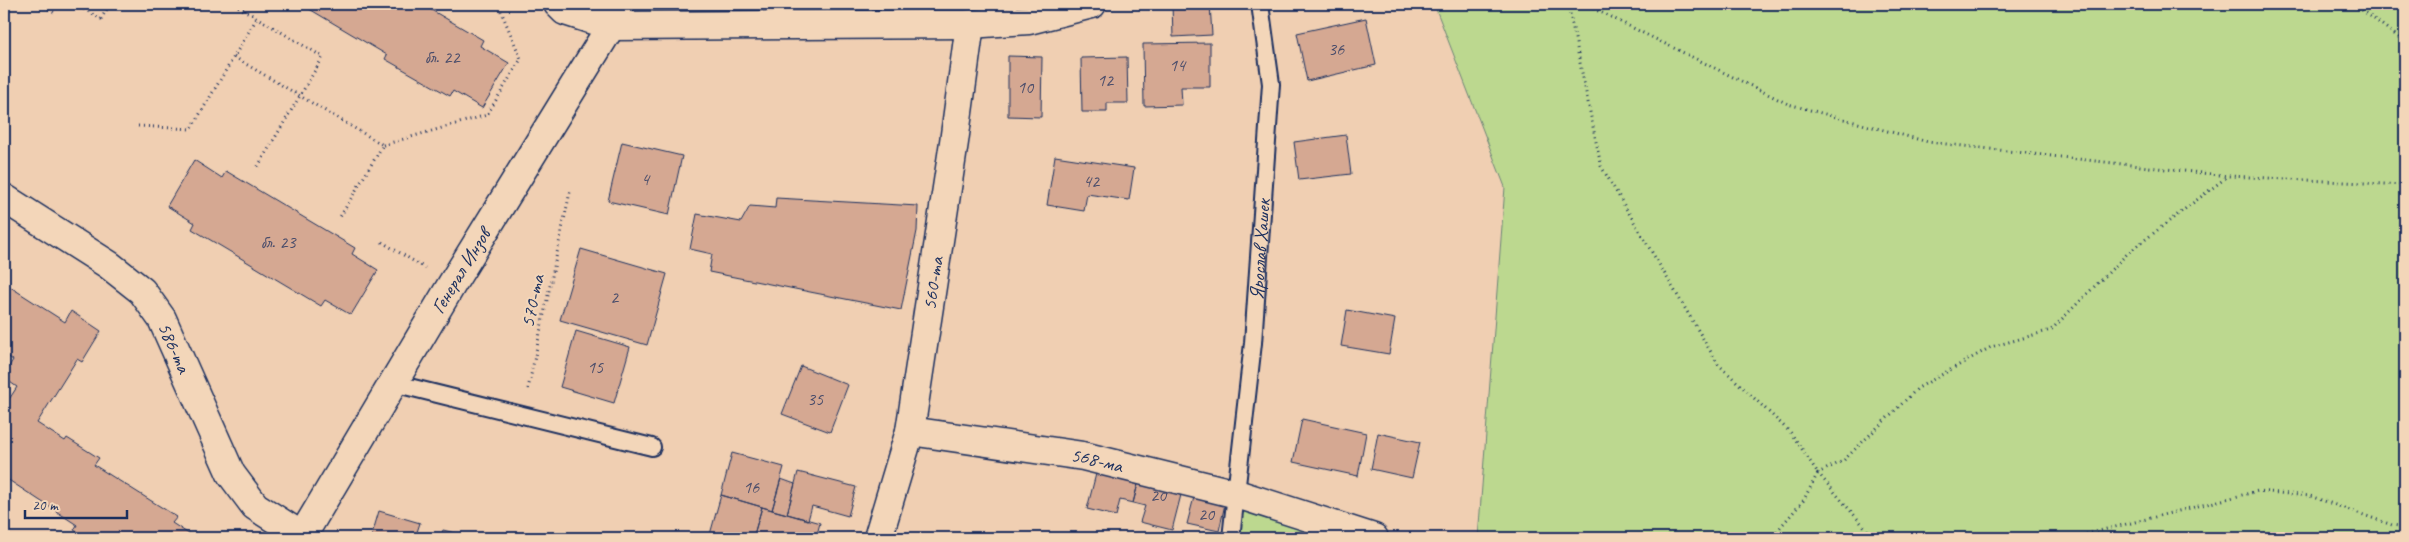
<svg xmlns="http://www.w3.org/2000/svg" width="2409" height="542" viewBox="0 0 2409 542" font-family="Caveat,sans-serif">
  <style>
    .green { fill: #bcd88f; stroke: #6c8476 }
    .building { fill: #d5a892; stroke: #1b2f5e }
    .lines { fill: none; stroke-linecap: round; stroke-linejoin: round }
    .service-casing { stroke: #1b2f5e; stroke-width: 20 }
    .minor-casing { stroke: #1b2f5e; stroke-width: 31 }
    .path { stroke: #1b2f5e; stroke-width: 3; stroke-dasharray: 1 4; stroke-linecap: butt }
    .service { stroke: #f3d6b9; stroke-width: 16 }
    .minor { stroke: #f3d6b9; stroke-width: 28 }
    .labels { text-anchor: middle; stroke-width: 4; stroke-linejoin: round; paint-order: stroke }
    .number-label { font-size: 18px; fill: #4a4d6b }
    .street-label { font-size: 20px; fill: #1b2f5e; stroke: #f3d6b9 }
  </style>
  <rect width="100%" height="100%" fill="#f0cfb2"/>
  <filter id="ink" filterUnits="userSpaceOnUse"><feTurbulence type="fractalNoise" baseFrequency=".02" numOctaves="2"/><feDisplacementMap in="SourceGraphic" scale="10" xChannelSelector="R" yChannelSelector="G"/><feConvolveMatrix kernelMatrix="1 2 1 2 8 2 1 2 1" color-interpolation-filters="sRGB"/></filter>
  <g filter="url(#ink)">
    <path class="green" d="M 1434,4 L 2405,4 L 2405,538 L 1478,538 L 1505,187 Z
      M 1237,494 L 1344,538 L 1231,538 Z"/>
    <path class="building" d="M 307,4 L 421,4 L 483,40 L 480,46 L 509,63 L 482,108 L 453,91 L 450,96 L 385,59 L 387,55 L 306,7 Z
      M 1172,4 L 1210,4 L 1212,35 L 1173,37 Z
      M 1366,18 L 1376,65 L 1307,81 L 1297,33 Z
      M 1210,43 L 1210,87 L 1181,87 L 1182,105 L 1144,106 L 1143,44 Z
      M 1008,56 L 1042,57 L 1041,117 L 1008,116 Z
      M 1127,57 L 1128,103 L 1107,103 L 1107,112 L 1082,112 L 1081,58 Z
      M 1346,135 L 1351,174 L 1299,180 L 1294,142 Z
      M 622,142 L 682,156 L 669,215 L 608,201 Z
      M 1055,156 L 1134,168 L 1129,200 L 1087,194 L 1084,211 L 1047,205 Z
      M 194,160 L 222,178 L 226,171 L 355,248 L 352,254 L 378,270 L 351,315 L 325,300 L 321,306 L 192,229 L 195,223 L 167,206 Z
      M 776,198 L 918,206 L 917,231 L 901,310 L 709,272 L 712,254 L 690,249 L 697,214 L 741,222 L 750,206 L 775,208 Z
      M 581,249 L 667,274 L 647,345 L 560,320 Z
      M 4,277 L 7,279 L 4,283 L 65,322 L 71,311 L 101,331 L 82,362 L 77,359 L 37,423 L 65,441 L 67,438 L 99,458 L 94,465 L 177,517 L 172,523 L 195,538 L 86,538 L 74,530 L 77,525 L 4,477 L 4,407 L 17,387 L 4,378 L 4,374 L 13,360 L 4,354 Z
      M 1347,310 L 1395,319 L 1389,354 L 1341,346 Z
      M 576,331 L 630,347 L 614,403 L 560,387 Z
      M 801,366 L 848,385 L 830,432 L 782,414 Z
      M 1302,419 L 1366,433 L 1358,476 L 1293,462 Z
      M 1378,433 L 1420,442 L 1412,478 L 1371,469 Z
      M 732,453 L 784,467 L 772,510 L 721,495 Z
      M 1098,466 L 1140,476 L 1133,503 L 1120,500 L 1116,516 L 1087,509 Z
      M 798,472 L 856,487 L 848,516 L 812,506 L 808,520 L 787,514 Z
      M 1140,476 L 1183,487 L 1172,530 L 1140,522 L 1145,506 L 1133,503 Z
      M 781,479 L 795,484 L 787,514 L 772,510 Z
      M 721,495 L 762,507 L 753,538 L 709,538 Z
      M 1194,497 L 1225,504 L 1219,531 L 1187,524 Z
      M 762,507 L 820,523 L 816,538 L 753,538 Z
      M 379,511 L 420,523 L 415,538 L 371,538 Z
      M 443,530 L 475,538 L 440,538 Z"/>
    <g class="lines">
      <g class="service-casing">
        <g id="service">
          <path d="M 393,383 L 652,447"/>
          <path id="s1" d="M 1231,538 L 1253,343 L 1271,84 L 1260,4"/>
        </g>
      </g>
      <g class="minor-casing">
        <g id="minor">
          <path d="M 558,4 L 565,11 L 611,26 L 970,24 L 1029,20 L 1092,4"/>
          <path id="s2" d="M 4,198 L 109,265 L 142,291 L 162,319 L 231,474 L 255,506 L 302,536"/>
          <path id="s3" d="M 910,431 L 1083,456 L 1237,494 L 1374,538"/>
          <path id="s4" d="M 301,538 L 452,284 L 611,26 L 620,4"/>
          <path id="s5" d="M 878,538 L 910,431 L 954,142 L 970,24"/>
        </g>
      </g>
      <path class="path" d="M 40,4 L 54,12 L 58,4
        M 75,4 L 101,19 L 110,4
        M 234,4 L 323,57 L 257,168
        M 1568,4 L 1601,166 L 1718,364 L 1791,433 L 1818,473 L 1803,501 L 1771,538
        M 1584,4 L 1788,104 L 1928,142 L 2228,176 L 2405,185
        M 2354,4 L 2405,42
        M 234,57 L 383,145 L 340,217
        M 138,126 L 191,129 L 257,18
        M 383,145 L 487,115 L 521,59 L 498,4
        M 382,242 L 425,268
        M 528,389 L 570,192
        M 1874,538 L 1818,473 L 1843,461 L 1918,388 L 1991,347 L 2051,330 L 2129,252 L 2228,176
        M 2083,538 L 2087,534 L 2258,491 L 2310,496 L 2392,525 L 2405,527"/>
      <use href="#service" class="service"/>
      <use href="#minor" class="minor"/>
    </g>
  </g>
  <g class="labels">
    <g class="number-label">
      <text x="1336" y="55">36</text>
      <text x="442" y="63">бл. 22</text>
      <text x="1177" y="71">14</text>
      <text x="1105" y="86">12</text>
      <text x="1025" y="93">10</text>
      <text x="645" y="185">4</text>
      <text x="1091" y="187">42</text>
      <text x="278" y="248">бл. 23</text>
      <text x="614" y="303">2</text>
      <text x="595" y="373">15</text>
      <text x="815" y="405">35</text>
      <text x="751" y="493">16</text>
      <text x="1158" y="501">20</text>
      <text x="1206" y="520">20</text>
    </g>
    <g class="street-label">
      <text dy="7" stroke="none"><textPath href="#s1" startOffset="290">Ярослав Хашек</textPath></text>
      <text dy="7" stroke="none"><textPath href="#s4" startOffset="311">Генерал Инзов</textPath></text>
      <text dy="7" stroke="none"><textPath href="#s5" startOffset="261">560-та</textPath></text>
      <text transform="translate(532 301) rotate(-78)" y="7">570-та</text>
      <text dy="7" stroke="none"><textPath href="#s2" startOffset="232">586-та</textPath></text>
      <text dy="7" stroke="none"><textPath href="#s3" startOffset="189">568-ма</textPath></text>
    </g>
  </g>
  <rect width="2409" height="542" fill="none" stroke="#f3d6b9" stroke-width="20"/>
  <rect x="10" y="10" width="2389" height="522" fill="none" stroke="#1b2f5e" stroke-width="2" filter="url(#ink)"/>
  <path d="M25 510v8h102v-8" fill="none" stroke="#1b2f5e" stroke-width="2.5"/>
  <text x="32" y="510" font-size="15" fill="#1b2f5e" stroke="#f3d6b9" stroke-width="4" paint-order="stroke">20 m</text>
</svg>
